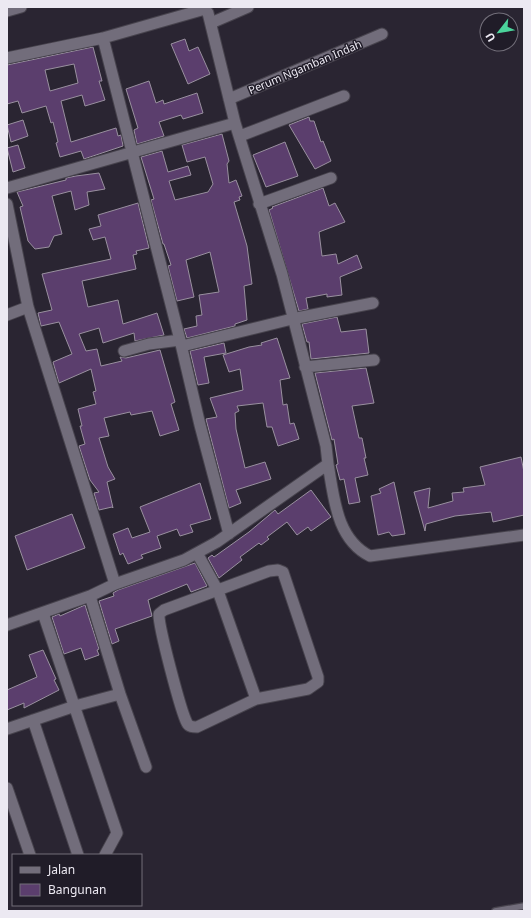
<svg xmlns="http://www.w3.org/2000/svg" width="531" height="918" viewBox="0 0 531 918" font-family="'Noto Sans',sans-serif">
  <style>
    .building { fill: #5b3e6d; stroke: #99909f; fill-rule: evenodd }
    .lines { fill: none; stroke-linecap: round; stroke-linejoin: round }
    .service-casing { stroke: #47434d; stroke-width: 8 }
    .minor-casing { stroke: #47434d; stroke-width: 13 }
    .service { stroke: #726d7b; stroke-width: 5.5 }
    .minor { stroke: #726d7b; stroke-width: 11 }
    .labels { text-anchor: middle; stroke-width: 3; stroke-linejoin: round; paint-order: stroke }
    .street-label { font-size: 11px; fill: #ece9f2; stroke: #201c28 }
  </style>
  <rect width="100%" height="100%" fill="#2a2532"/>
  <path class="building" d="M 185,39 L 189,51 L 198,47 L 210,74 L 188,84 L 171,44 Z
    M 93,47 L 102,81 L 99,81 L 105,100 L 85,106 L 82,95 L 61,101 L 71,142 L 116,128 L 118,136 L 121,135 L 123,146 L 84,159 L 81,151 L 60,157 L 56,143 L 58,142 L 53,122 L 51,123 L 46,106 L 22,113 L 18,101 L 7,104 L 7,65 ZM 74,64 L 78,83 L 50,91 L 45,70 Z
    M 149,81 L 156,103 L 163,100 L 164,104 L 197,93 L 203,113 L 183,119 L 181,115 L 159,122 L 164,136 L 137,144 L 134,130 L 138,128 L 126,89 Z
    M 309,117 L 310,121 L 314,121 L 321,142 L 323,141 L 331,161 L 315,169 L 289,125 Z
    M 23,120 L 28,136 L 11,142 L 7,125 Z
    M 222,134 L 229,161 L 227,164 L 229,183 L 236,180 L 242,196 L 239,197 L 240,200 L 234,202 L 247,246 L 252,284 L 244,286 L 247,320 L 235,324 L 235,326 L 187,338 L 184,329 L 197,326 L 196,316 L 202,315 L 199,295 L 219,292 L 210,252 L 186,260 L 194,297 L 177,301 L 168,266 L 171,265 L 164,244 L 163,244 L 151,200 L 154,199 L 141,157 L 162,151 L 168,172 L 188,166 L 191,175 L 169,181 L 175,200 L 208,192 L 213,184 L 205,157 L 187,162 L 182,145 Z
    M 285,142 L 298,176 L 266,187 L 253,155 Z
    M 18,145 L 25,168 L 13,172 L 7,148 Z
    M 99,173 L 105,189 L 87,192 L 89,205 L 75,210 L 71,191 L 52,196 L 62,234 L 54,236 L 49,247 L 35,249 L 28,241 L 20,207 L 23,206 L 17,192 L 66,180 L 66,178 L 76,176 Z
    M 323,188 L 329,206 L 335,203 L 345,222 L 319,232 L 322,256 L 336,254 L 338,264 L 357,255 L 362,268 L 340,277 L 342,295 L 327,297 L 327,294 L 306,298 L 308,309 L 299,311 L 269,210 L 273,208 L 272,207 Z
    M 138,203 L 149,248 L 136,251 L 137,254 L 133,255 L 136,269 L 82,281 L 88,307 L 118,300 L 123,324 L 157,313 L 164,335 L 135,341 L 134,333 L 103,343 L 99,328 L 79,334 L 86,351 L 97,349 L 101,366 L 122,361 L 120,357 L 126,358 L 160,350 L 175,402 L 171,404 L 179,430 L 160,436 L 152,411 L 131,415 L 130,412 L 104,418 L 109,436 L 99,438 L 108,467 L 115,479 L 107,482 L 113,508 L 112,507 L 99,510 L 94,493 L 99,492 L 90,480 L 79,446 L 85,444 L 80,426 L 82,426 L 78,409 L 96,404 L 93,392 L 96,391 L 91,369 L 59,383 L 53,362 L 72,354 L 59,322 L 41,326 L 38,313 L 52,310 L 42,274 L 111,259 L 105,237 L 93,240 L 89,229 L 101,226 L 98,215 Z
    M 337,317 L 341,332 L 366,329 L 369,353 L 311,359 L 309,342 L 307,342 L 302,324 Z
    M 277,338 L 290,378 L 280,380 L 283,405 L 287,404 L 290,424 L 294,423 L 299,439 L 278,446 L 272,427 L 267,427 L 263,403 L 237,406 L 239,411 L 235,413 L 236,429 L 245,468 L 265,462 L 271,479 L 236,490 L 241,503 L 229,508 L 206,419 L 217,417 L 210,398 L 243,390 L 240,369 L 229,372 L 223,355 L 249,347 L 262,345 L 261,343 Z
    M 224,343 L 226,353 L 204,357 L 209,383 L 198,385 L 190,351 Z
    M 366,368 L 374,403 L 352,406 L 359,438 L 362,438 L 366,458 L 364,458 L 368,475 L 355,478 L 360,502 L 349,504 L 344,479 L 340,480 L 336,465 L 338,464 L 334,439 L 332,440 L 315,373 Z
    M 521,457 L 524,472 L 524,515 L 493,522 L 491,512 L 455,516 L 426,524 L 425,531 L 414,492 L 430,488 L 428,508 L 453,501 L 452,493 L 464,492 L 463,488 L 485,485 L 480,467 Z
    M 394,482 L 405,534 L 392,536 L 389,532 L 378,535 L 371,496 L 381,493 L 379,489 Z
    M 200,483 L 211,519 L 190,525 L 193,532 L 180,536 L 177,529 L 157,536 L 161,548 L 141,555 L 143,558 L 128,564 L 123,553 L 120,555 L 113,534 L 128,528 L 132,538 L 150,532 L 140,507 Z
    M 311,490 L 331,517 L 311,531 L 308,527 L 297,535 L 287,522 L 267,537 L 269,539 L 261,545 L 259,543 L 240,557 L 242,560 L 219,578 L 208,558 L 212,555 L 214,557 L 249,532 L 275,510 L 278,514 Z
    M 72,514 L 85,548 L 27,570 L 15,536 Z
    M 195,563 L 207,586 L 191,592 L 187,584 L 148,600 L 152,616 L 115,629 L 119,641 L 112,644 L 99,601 L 114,596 L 113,593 L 118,590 Z
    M 85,605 L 99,649 L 97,650 L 99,655 L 85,660 L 81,648 L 64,654 L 52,617 L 59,614 L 60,616 Z
    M 43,650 L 56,679 L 54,680 L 59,690 L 24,708 L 24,703 L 7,710 L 7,690 L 37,677 L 29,655 Z"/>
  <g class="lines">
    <g class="service-casing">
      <path id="service" d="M 495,911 L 524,906"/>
    </g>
    <g class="minor-casing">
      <path id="minor" d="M 7,11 L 21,7
        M 211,23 L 248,7
        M 103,38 L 180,340 L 200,425 L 229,534
        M 7,58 L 103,38 L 205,9 L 208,13 L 235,123 L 7,188
        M 229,99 L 382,34
        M 235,123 L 282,274 L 326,446 L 328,464
        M 240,136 L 344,96
        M 7,204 L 28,307 L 115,584
        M 259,204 L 331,178
        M 7,315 L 28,307
        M 182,346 L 292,319 L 373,303
        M 124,351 L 149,344 L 180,340
        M 305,367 L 374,360
        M 197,553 L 218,591 L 256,699
        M 278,570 L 283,572 L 318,677 L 318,682 L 308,689 L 256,699 L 197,727 C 193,727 189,727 187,723 C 181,712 158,625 159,614 L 164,610 L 269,571 Z
        M 90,596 L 120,694 L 146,767
        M 43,613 L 117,833 L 105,855
        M 7,625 L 90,596 L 115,584 L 184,560 L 217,542 L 328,464 C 334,497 336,539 370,556 L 524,535
        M 33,720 L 78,855
        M 7,729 L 75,706 L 120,694
        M 7,788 L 30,855"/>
    </g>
    <use href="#service" class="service"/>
    <use href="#minor" class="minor"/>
  </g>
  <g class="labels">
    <g class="street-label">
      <text transform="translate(305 67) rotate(-23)" y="4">Perum Ngamban Indah</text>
    </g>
  </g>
  <rect width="531" height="918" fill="none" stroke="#ece9f2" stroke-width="16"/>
  <rect x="12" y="854" width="130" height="52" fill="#201c28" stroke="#726e79"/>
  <rect x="20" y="867" width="20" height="6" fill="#726d7b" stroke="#726e79"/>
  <text x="48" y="874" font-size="12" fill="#ece9f2">Jalan</text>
  <rect x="20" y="884" width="20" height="12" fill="#5b3e6d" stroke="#726e79"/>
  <text x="48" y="894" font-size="12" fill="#ece9f2">Bangunan</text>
  <g transform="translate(499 32) rotate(239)"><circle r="19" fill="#201c28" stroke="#726e79"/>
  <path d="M0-3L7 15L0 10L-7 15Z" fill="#4bd49b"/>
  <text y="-6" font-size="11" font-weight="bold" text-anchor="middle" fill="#ece9f2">U</text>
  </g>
</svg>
